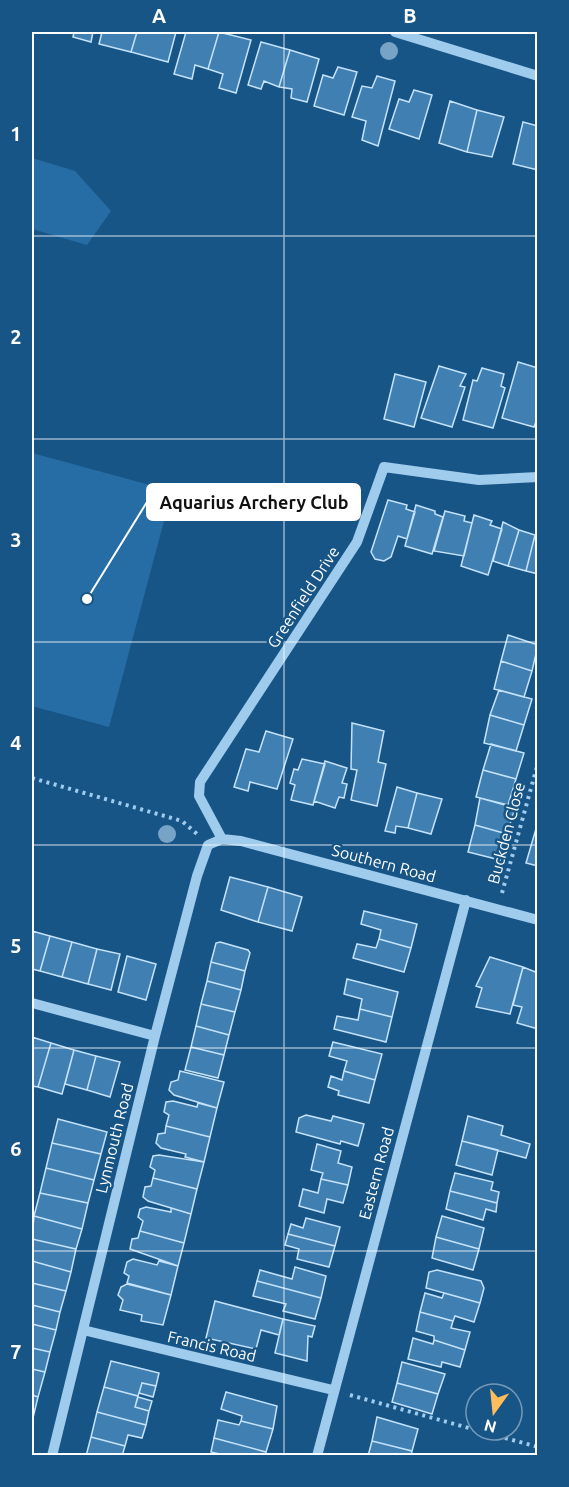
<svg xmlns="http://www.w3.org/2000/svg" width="569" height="1487" viewBox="0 0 569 1487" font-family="Ubuntu,sans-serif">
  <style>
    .green { fill: #276da5 }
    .building { fill: #407fb1; stroke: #c4e2fa; stroke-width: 1.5 }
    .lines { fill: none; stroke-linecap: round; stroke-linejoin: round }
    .path { stroke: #9fcbed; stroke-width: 4; stroke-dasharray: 3 4.5; stroke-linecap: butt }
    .minor { stroke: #9fcbed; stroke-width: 10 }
    .tree { fill: #77a3c6 }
    .grid { fill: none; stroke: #fff; stroke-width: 1.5; stroke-opacity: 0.55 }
    .labels { text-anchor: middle; stroke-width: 5; stroke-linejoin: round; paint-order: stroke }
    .street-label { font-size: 16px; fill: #fff; stroke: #185587 }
    .leader { fill: none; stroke: #fff; stroke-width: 2 }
    .callout-dot { fill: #fff; stroke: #185587; stroke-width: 2 }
    .callout { fill: #fff; stroke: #fff; stroke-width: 2 }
    .callout-label { font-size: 18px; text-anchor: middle; font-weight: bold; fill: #111 }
    .neatline { fill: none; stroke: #fff; stroke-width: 2 }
    .grid-label { font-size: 20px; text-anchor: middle; font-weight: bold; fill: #fff }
  </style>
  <rect width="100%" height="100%" fill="#185587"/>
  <path class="green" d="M 32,158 L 75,171 L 111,211 L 87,245 L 32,229 Z
    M 32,453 L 172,491 L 109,727 L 32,706 Z"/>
  <path class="building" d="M 74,32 L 93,32 L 91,42 L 73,37 Z
    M 102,32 L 137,32 L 131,52 L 99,44 Z
    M 137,32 L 176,32 L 168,62 L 131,52 Z
    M 186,32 L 219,32 L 208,69 L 195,65 L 192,79 L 174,74 Z
    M 219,32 L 251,40 L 236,93 L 219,88 L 223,74 L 208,69 Z
    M 261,42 L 290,50 L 279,87 L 264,81 L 261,89 L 248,85 Z
    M 290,50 L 319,59 L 307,102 L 291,98 L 292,89 L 279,87 Z
    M 338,67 L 357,72 L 344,115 L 314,106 L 323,75 L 333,78 Z
    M 377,76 L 395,81 L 378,146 L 362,140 L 366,121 L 352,117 L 362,86 L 372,88 Z
    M 414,90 L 432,95 L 419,139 L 389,129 L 399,99 L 409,102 Z
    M 450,101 L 477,110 L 467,152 L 439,143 Z
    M 477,110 L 504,117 L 492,157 L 467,152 Z
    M 523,122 L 538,126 L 538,170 L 513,164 Z
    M 518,362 L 538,368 L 538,416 L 534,427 L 502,418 Z
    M 439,366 L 466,374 L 460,386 L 465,387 L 452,427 L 421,418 Z
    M 482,368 L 504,374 L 501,386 L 505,388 L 493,428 L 463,420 L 473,380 L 477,381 Z
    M 395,374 L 426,382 L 414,427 L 384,419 Z
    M 388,500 L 407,505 L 406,509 L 415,512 L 407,539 L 398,536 L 391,557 L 384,561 L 375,559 L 371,552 Z
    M 416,505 L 435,511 L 435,514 L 443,517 L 432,554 L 405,546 Z
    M 445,511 L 465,516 L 464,521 L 472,523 L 464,556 L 434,551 Z
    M 474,515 L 492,521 L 490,525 L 502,529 L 488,575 L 461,566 Z
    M 503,522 L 519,530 L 508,566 L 493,561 Z
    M 519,530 L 535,535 L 526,571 L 508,566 Z
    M 535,535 L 538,535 L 538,574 L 526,571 Z
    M 508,635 L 538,645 L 532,671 L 501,661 Z
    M 501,661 L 532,671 L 524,697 L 494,689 Z
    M 499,690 L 532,699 L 524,725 L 490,715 Z
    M 490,715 L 524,725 L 516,751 L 484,743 Z
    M 352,723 L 384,731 L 378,762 L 386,764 L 377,806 L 351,800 L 357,770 L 351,769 Z
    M 266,731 L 293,739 L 277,789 L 250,782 L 248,791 L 234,787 L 246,749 L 259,752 Z
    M 491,744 L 524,753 L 516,779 L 483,770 Z
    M 302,759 L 325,764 L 313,805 L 291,800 L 295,785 L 290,783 L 294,769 L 298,770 Z
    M 325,761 L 347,768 L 342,783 L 347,784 L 344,798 L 339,797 L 335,808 L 314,801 Z
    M 483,770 L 516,779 L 508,805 L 476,797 Z
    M 397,787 L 417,793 L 408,828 L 396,826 L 395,833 L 385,831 Z
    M 417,793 L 442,799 L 431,834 L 408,828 Z
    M 480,798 L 515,808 L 507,834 L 475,825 Z
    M 538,822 L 538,866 L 526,863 Z
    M 475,825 L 507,834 L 500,860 L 468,852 Z
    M 230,877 L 268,887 L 258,922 L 221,910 Z
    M 268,887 L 302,897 L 292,931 L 258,922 Z
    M 364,911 L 417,924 L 411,948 L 379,939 L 381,930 L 361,924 Z
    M 32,931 L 50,936 L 40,971 L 32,969 Z
    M 50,936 L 72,942 L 62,977 L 40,971 Z
    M 379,939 L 411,948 L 404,972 L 353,958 L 357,944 L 376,948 Z
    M 72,942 L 97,949 L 88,984 L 62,977 Z
    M 220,942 L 248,950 L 250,953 L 245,971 L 211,962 L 216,943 Z
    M 97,949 L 120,954 L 111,990 L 88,984 Z
    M 127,956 L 156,964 L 146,1000 L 118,992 Z
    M 490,957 L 523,967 L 510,1014 L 476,1007 L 482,988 L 476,986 Z
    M 211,962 L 245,971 L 241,990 L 207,981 Z
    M 523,967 L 538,973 L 538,1029 L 517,1023 L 522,1007 L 513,1005 Z
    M 347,979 L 398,992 L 392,1017 L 360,1009 L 362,999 L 344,994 Z
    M 207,981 L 241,990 L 235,1012 L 201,1004 Z
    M 201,1004 L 235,1012 L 229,1035 L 196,1026 Z
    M 360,1009 L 392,1017 L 386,1042 L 334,1029 L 337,1016 L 358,1020 Z
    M 196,1026 L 229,1035 L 224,1055 L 191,1047 Z
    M 32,1037 L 51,1043 L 38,1087 L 32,1086 Z
    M 333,1042 L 382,1054 L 375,1080 L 344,1071 L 347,1061 L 329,1056 Z
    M 51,1043 L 74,1050 L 62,1094 L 38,1087 Z
    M 191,1047 L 224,1055 L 218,1078 L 185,1070 Z
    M 74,1050 L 96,1056 L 87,1090 L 65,1084 Z
    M 96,1056 L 120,1062 L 110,1097 L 87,1090 Z
    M 180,1071 L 224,1082 L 217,1108 L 174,1095 L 169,1090 L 171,1082 L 178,1080 Z
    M 344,1071 L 375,1080 L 369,1103 L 338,1095 L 339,1091 L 328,1087 L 331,1076 L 342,1080 Z
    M 173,1101 L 197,1107 L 198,1103 L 217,1108 L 210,1137 L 166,1126 L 169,1115 L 164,1112 L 166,1102 Z
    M 306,1115 L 331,1121 L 333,1116 L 364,1124 L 358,1146 L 341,1141 L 340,1144 L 296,1132 L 299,1118 Z
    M 468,1116 L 503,1126 L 501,1135 L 530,1144 L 526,1158 L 462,1141 Z
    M 58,1119 L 107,1132 L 101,1154 L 52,1143 Z
    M 166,1126 L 210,1137 L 204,1162 L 185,1157 L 186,1154 L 161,1148 L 156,1143 L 158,1134 L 165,1133 Z
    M 462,1141 L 498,1150 L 492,1175 L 456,1165 Z
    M 52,1143 L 101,1154 L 94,1180 L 46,1168 Z
    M 317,1144 L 341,1151 L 338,1163 L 352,1167 L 348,1185 L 321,1179 L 323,1173 L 311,1170 Z
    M 159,1155 L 204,1162 L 197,1189 L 153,1178 L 155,1170 L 150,1167 L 153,1156 Z
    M 46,1168 L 94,1180 L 88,1203 L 40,1193 Z
    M 455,1173 L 493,1182 L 491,1190 L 499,1192 L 497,1203 L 450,1191 Z
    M 153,1178 L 197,1189 L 191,1214 L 148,1201 L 143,1197 L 145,1187 L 151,1186 Z
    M 321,1179 L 348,1185 L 343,1203 L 327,1199 L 324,1213 L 299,1206 L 303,1189 L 318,1193 Z
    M 450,1191 L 497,1203 L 496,1212 L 486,1209 L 483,1220 L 446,1209 Z
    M 40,1193 L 88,1203 L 82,1229 L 34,1216 Z
    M 146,1207 L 171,1212 L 171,1208 L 191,1214 L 184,1243 L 140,1231 L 143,1221 L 138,1217 L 140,1209 Z
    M 34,1216 L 82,1229 L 76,1249 L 32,1239 Z
    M 442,1216 L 484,1228 L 479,1249 L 436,1237 Z
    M 306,1218 L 340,1227 L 335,1246 L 288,1234 L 291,1224 L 303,1228 Z
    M 140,1231 L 184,1243 L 178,1266 L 130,1249 L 132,1239 L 138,1238 Z
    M 288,1234 L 335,1246 L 329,1267 L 297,1259 L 299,1249 L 285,1245 Z
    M 436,1237 L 479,1249 L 473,1270 L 432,1258 Z
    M 32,1239 L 76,1249 L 71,1272 L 32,1261 Z
    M 133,1259 L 157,1265 L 159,1261 L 178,1266 L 171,1295 L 127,1283 L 129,1276 L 124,1273 L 127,1262 Z
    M 32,1261 L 71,1272 L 66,1291 L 32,1283 Z
    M 295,1267 L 326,1276 L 321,1298 L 257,1281 L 260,1270 L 292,1279 Z
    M 437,1270 L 481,1281 L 484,1288 L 480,1303 L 426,1288 L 429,1272 Z
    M 257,1281 L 321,1298 L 315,1319 L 283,1311 L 286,1304 L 253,1296 Z
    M 32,1283 L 66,1291 L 60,1312 L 32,1305 Z
    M 127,1284 L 171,1295 L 163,1325 L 141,1321 L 142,1315 L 120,1310 L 123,1300 L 118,1295 L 121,1287 Z
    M 425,1293 L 442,1298 L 444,1293 L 480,1303 L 474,1322 L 455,1316 L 453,1321 L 420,1312 Z
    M 215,1301 L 283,1319 L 279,1335 L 261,1330 L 256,1349 L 206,1338 Z
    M 32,1305 L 60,1312 L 56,1330 L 32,1324 Z
    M 420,1312 L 453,1321 L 451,1328 L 470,1332 L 465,1350 L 434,1340 L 434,1336 L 416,1331 Z
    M 283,1319 L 315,1326 L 312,1337 L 308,1336 L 307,1361 L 275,1353 Z
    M 32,1324 L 56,1330 L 50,1352 L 32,1348 Z
    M 413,1338 L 433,1344 L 434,1340 L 465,1350 L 460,1367 L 442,1362 L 441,1367 L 408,1359 Z
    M 32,1348 L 50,1352 L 45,1372 L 32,1369 Z
    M 111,1361 L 159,1373 L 156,1386 L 142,1383 L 138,1396 L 104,1387 Z
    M 402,1362 L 445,1374 L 438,1394 L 397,1383 Z
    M 32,1369 L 45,1372 L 38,1397 L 32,1395 Z
    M 142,1383 L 156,1386 L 153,1397 L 139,1393 Z
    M 397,1383 L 438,1394 L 432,1414 L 392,1402 Z
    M 104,1387 L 138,1396 L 135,1407 L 149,1411 L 146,1425 L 97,1412 Z
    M 226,1392 L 277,1406 L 273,1429 L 241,1421 L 242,1416 L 221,1409 Z
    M 32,1395 L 38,1397 L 32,1422 Z
    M 138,1397 L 152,1401 L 149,1411 L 135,1407 Z
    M 97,1412 L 146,1425 L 142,1438 L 128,1435 L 125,1446 L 91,1437 Z
    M 377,1417 L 418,1429 L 412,1451 L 372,1441 Z
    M 218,1420 L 239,1425 L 241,1421 L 273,1429 L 266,1452 L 214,1438 Z
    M 91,1437 L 125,1446 L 122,1456 L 86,1456 Z
    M 214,1438 L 266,1452 L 266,1456 L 228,1456 L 211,1452 Z
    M 372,1441 L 412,1451 L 411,1456 L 368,1456 Z"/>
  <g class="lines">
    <path class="path" d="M 32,778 L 182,821 L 197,834
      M 502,893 L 538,763
      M 350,1395 L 476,1430
      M 476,1430 L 538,1447"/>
    <path class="minor" d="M 395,32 L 538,76
      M 222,839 L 199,796 L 200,782 L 357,542 L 384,467 L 479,480 L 538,477
      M 32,1003 L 155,1036
      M 83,1330 L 333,1390
      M 52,1456 L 155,1036 L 197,876 L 208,845 L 222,839 L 241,841 L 538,920
      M 317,1456 L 466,900"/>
  </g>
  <g class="tree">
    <circle cx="389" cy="51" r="9"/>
    <circle cx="167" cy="834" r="9"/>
  </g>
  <path class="grid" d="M 284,32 L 284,1456M 32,236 L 538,236M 32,439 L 538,439M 32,642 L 538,642M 32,845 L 538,845M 32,1048 L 538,1048M 32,1251 L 538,1251"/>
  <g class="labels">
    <g class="street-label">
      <text transform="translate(303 597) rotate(-57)" y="6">Greenfield Drive</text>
      <text transform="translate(506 833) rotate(-75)" y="6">Buckden Close</text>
      <text transform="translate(384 863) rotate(15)" y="6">Southern Road</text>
      <text transform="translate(114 1138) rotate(-76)" y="6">Lynmouth Road</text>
      <text transform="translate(376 1173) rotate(-75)" y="6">Eastern Road</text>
      <text transform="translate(212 1346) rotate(13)" y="6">Francis Road</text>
    </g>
  </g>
  <path class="leader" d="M87 599L147 502"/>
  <circle class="callout-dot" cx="87" cy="599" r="6"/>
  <rect class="callout" x="147" y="484" width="213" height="36" rx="6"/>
  <g class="callout-label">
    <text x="254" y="509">Aquarius Archery Club</text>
  </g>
  <rect width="569" height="1487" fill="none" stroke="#185587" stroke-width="66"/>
  <g transform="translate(494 1412) rotate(195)"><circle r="28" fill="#185587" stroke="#7499b7" stroke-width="1.5"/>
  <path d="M0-4.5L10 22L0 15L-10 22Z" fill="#ffbe5b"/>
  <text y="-9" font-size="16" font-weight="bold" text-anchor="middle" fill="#ffffff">N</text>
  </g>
  <rect x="33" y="33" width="503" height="1421" class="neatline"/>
  <g class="grid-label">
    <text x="159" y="23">A</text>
    <text x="410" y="23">B</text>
    <text x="16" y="141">1</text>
    <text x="16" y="344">2</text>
    <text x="16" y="547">3</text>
    <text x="16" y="750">4</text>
    <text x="16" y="953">5</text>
    <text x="16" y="1156">6</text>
    <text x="16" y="1359">7</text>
  </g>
</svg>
